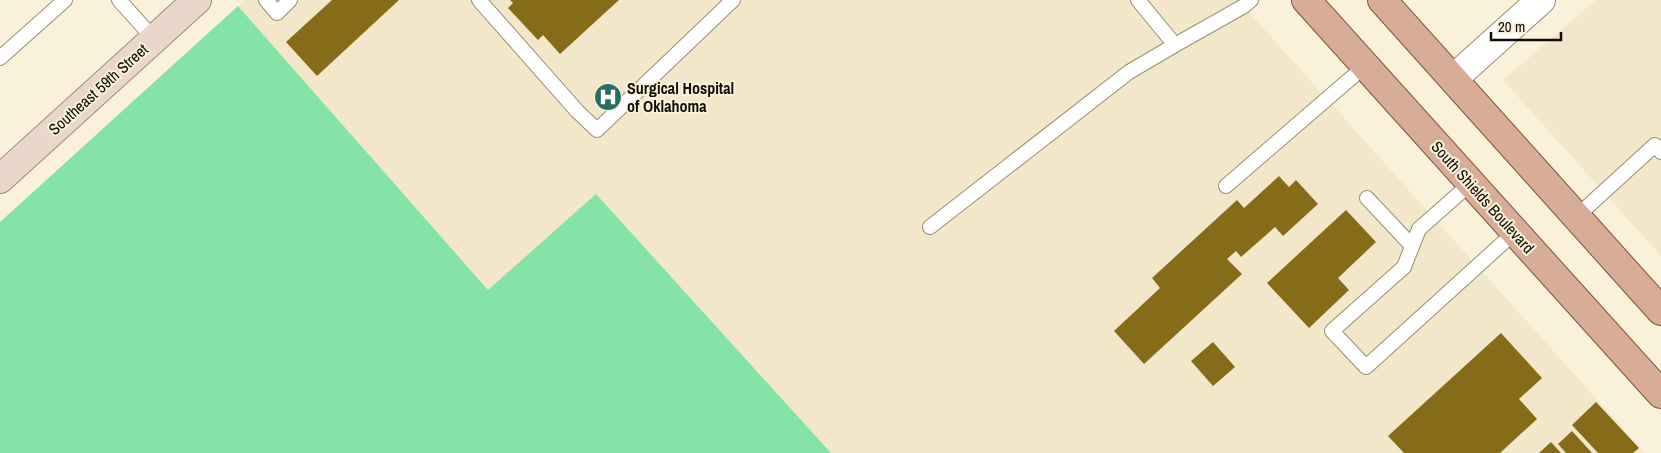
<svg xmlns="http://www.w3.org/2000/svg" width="1661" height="453" viewBox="0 0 1661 453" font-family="'Archivo Narrow',sans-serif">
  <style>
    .built { fill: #f2e7c8 }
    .green { fill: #85e3aa }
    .building { fill: #866c19 }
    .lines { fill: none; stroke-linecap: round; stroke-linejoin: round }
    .service-casing { stroke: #968e78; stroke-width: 16 }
    .minor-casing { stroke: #968e78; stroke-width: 30 }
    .secondary-casing { stroke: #968e78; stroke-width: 30 }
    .primary-casing { stroke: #805138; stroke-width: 30 }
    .service { stroke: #fff; stroke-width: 14 }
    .minor { stroke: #fff; stroke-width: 28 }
    .secondary { stroke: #ebd6cb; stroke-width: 28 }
    .primary { stroke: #d7ad98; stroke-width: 28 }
    .labels { text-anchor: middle; stroke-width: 4; stroke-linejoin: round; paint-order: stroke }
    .poi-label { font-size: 16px; font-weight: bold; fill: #100d06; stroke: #faf1da; text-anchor: start }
    .street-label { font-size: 16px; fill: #100d06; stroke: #faf1da }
  </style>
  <rect width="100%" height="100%" fill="#faf1da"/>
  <path class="built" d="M 245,0 L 1238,0 L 1645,453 L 831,453 L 596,194 L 489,291 L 238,6 Z
    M 1596,0 L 1661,0 L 1661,256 L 1503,80 Z"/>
  <path class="green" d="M 238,6 L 488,290 L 596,194 L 831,453 L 0,453 L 0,222 Z"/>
  <path class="building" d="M 332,0 L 399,0 L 317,76 L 286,42 Z
    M 510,0 L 619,0 L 560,54 L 543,35 L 538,40 L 508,8 L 513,3 Z
    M 1279,176 L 1289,187 L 1296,180 L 1318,204 L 1283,236 L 1275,227 L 1241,257 L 1236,251 L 1227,259 L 1242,274 L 1144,364 L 1114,331 L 1160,288 L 1152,278 L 1237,200 L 1244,208 Z
    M 1346,210 L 1376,242 L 1338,278 L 1349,290 L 1309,328 L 1267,283 Z
    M 1501,333 L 1542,378 L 1519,399 L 1537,419 L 1500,453 L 1404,453 L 1388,436 Z
    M 1213,342 L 1235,367 L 1213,386 L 1191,361 Z
    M 1596,402 L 1639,448 L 1633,453 L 1598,453 L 1572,425 Z
    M 1572,431 L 1592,453 L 1566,453 L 1558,444 Z
    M 1551,442 L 1561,453 L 1539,453 Z"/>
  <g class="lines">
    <g class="service-casing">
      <path id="service" d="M 119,0 L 154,39
        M 266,0 L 277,13 L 290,0
        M 479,0 L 577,111 L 597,130 L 733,0
        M 1138,0 L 1175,45 L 1244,6 L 1251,0
        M 0,58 L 65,0
        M 1471,183 L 1419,229 L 1404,267 L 1332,331 L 1366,367 L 1515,232
        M 1226,186 L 1365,66
        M 1367,198 L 1412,246
        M 1576,217 L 1655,145 L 1661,152
        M 930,227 L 1129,72 L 1175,45"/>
    </g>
    <g class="minor-casing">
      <path id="minor" d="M 1453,79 L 1541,0"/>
    </g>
    <g class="secondary-casing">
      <path id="secondary" d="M 0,179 L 197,0"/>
    </g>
    <g class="primary-casing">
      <path id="primary" d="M 1306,0 L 1661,394
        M 1382,0 L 1661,311"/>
    </g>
    <use href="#service" class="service"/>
    <use href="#minor" class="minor"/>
    <use href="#secondary" class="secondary"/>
    <use href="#primary" class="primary"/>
  </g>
  <defs>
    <g id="hospital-disc" transform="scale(1.4375)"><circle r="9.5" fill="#276e65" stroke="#faf1da"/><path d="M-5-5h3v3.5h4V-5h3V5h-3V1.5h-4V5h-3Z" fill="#fff"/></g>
  </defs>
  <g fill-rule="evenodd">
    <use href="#hospital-disc" x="608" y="97"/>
  </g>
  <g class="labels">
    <g class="poi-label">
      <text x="627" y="94">Surgical Hospital<tspan x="627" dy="18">of Oklahoma</tspan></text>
    </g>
    <g class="street-label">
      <text transform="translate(98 89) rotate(-42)" y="6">Southeast 59th Street</text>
      <text transform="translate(1483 197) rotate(48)" y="6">South Shields Boulevard</text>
    </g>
  </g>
  <path d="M1491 32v8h70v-8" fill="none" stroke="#100d06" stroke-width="2.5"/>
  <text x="1498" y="32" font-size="15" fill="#100d06" stroke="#faf1da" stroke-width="4" paint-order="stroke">20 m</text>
</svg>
